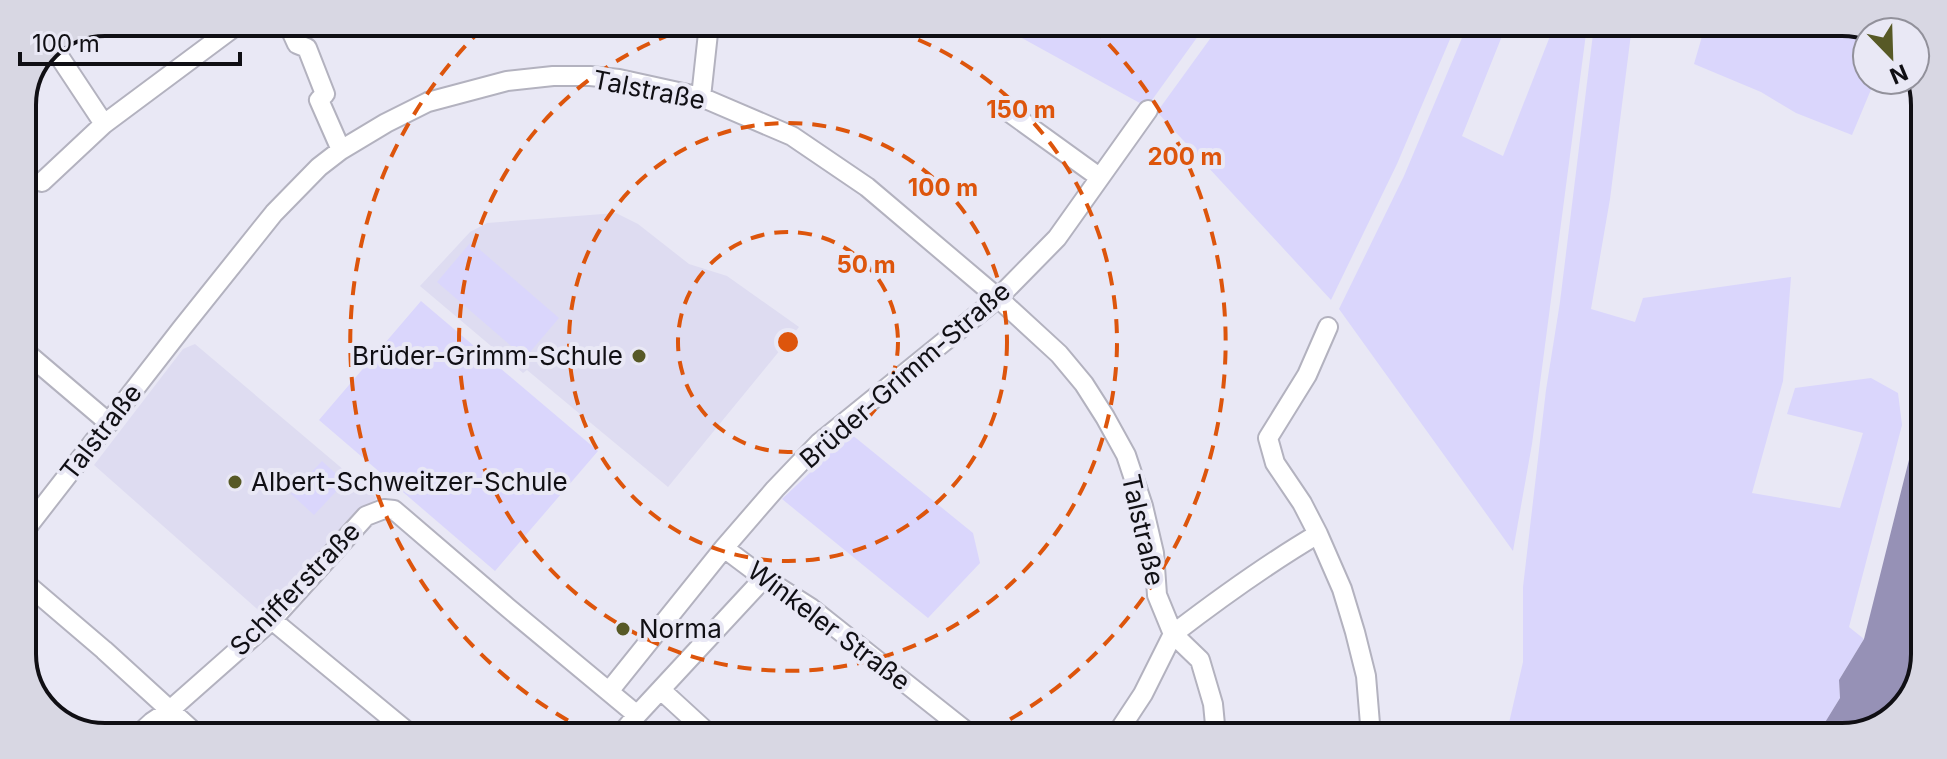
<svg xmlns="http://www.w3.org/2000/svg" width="1947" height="759" viewBox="0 0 1947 759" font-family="Inter,sans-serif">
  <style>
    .built { fill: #dedcf1 }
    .green { fill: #dad6fc }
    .water { fill: #9691b6 }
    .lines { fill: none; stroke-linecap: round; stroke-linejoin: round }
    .minor-casing { stroke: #b3b2bf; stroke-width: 22 }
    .minor { stroke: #fff; stroke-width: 18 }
    .ring { fill: none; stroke: #dd550c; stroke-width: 4; stroke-dasharray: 14 10 }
    .poi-dot { fill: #575926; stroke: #e9e8f5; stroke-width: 3 }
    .labels { text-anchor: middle; stroke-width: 8; stroke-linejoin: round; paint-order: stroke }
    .street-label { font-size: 26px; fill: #100f14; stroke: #e9e8f5 }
    .poi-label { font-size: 26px; fill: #100f14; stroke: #e9e8f5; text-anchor: start }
    .rim { fill: none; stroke: #100f14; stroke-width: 4 }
    .centre { fill: #dd550c; stroke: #e9e8f5; stroke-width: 4 }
    .ring-label { font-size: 24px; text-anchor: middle; font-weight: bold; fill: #dd550c; stroke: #e9e8f5; stroke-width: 8; stroke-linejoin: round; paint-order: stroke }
  </style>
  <rect width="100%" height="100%" fill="#e9e8f5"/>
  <path class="built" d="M 616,213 L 638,224 L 689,264 L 727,276 L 799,327 L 668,487 L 527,370 L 523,373 L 420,286 L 470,232 L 487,223 Z
    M 195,344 L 377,498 L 265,616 L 94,465 L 183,349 Z"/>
  <path class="green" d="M 1007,24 L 1206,25 L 1147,107 L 1009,31 Z
    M 1220,25 L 1456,25 L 1397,164 L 1331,300 L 1157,112 Z
    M 1467,26 L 1506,26 L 1462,136 L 1503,156 L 1554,26 L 1587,26 L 1532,444 L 1513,551 L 1339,309 L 1404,176 Z
    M 1594,26 L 1632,26 L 1610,199 L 1591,309 L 1635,322 L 1643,298 L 1791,277 L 1783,381 L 1752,493 L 1840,508 L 1863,433 L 1787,414 L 1795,388 L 1871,378 L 1898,393 L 1902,425 L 1849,627 L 1864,639 L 1839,680 L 1840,698 L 1816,737 L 1506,736 L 1523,662 L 1523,587 L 1546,390 L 1560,302 Z
    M 1705,26 L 1869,27 L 1877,32 L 1867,32 L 1867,80 L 1875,80 L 1852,135 L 1796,113 L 1761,92 L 1694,64 Z
    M 471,242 L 559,318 L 525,358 L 437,282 Z
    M 421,301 L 598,451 L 495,571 L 319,420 Z
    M 851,434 L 973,533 L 980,563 L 928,618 L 782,499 Z
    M 322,461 L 345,482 L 314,515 L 291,494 Z"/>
  <path class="water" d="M 1923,404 L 1920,681 L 1889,723 L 1843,737 L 1816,737 L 1840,698 L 1839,680 L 1864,639 Z"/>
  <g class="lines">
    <g class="minor-casing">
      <path id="minor" d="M 287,22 L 297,44 L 307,48 L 325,94 L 319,100 L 341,150
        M 51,44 L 104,124
        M 701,97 L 709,24
        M 1002,107 L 1099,177
        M 42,182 L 104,124 L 241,22
        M 1328,327 L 1307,375 L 1268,438 L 1275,463 L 1302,503 L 1318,534 L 1342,589 L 1355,632 L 1366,676 L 1371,736
        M 22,349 L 109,423
        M 22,534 L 182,328 L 274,213 L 319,167 L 341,150 L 386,123 L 428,102 L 507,81 L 553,76 L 590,76 L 619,79 L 701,97 L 792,136 L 867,187 L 998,298 L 1059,354 L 1084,384 L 1105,417 L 1126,455 L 1143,506 L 1154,553 L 1157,595 L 1173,634 L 1143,694 L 1116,735
        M 724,548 L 764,578 L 811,608 L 971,735
        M 22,580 L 104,650 L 195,733
        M 272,620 L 409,733
        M 610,690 L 724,548 L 775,489 L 819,443 L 998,298 L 1057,238 L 1148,110
        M 661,690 L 709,734
        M 637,715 L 764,578
        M 140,733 L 152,722 L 170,710 L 272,620 L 366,516 L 384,509 L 394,510 L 507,607 L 637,715 L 621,734
        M 1216,735 L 1213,704 L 1200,660 L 1173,634 C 1220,598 1267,564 1318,534"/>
    </g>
    <use href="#minor" class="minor"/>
  </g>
  <g class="ring">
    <circle cx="788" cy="342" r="110"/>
    <circle cx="788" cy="342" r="219"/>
    <path d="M873 24A329 329 0 1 1 703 24"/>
    <path d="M589 732A438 438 0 0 1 487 24M1092 27A438 438 0 0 1 983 734"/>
  </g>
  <g class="poi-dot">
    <circle cx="639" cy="356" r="8"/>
    <circle cx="235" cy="482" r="8"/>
    <circle cx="623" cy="629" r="8"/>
  </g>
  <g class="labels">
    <g class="street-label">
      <text transform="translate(649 90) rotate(11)" y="9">Talstraße</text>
      <text transform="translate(905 375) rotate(-41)" y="9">Brüder-Grimm-Straße</text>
      <text transform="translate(101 432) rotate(-52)" y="9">Talstraße</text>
      <text transform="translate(1143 530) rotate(77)" y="9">Talstraße</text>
      <text transform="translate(295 589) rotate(-46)" y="9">Schifferstraße</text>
      <text transform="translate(829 626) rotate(37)" y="9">Winkeler Straße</text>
    </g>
    <g class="poi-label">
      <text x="623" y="365" text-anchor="end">Brüder-Grimm-Schule</text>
      <text x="251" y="491">Albert-Schweitzer-Schule</text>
      <text x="639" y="638">Norma</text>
    </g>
  </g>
  <path d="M0 0H1947V759H0ZM105 36H1842A69 69 0 0 1 1911 105V654A69 69 0 0 1 1842 723H105A69 69 0 0 1 36 654V105A69 69 0 0 1 105 36Z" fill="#d8d7e3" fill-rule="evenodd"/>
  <path class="rim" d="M105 36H1842A69 69 0 0 1 1911 105V654A69 69 0 0 1 1842 723H105A69 69 0 0 1 36 654V105A69 69 0 0 1 105 36Z"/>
  <circle cx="788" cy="342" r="12" class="centre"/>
  <g class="ring-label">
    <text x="1021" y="118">150 m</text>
    <text x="1185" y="165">200 m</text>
    <text x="943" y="196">100 m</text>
    <text x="866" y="273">50 m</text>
  </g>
  <g transform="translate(1891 56) rotate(157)"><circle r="38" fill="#e9e8f5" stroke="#92919b" stroke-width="2"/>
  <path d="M0-6L14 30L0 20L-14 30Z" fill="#575926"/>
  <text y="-12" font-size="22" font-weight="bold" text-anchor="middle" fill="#100f14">N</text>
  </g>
  <path d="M20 52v12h220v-12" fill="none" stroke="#100f14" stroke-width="4"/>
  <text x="32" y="52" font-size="24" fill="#100f14" stroke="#e9e8f5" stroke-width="6" paint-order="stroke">100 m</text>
</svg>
